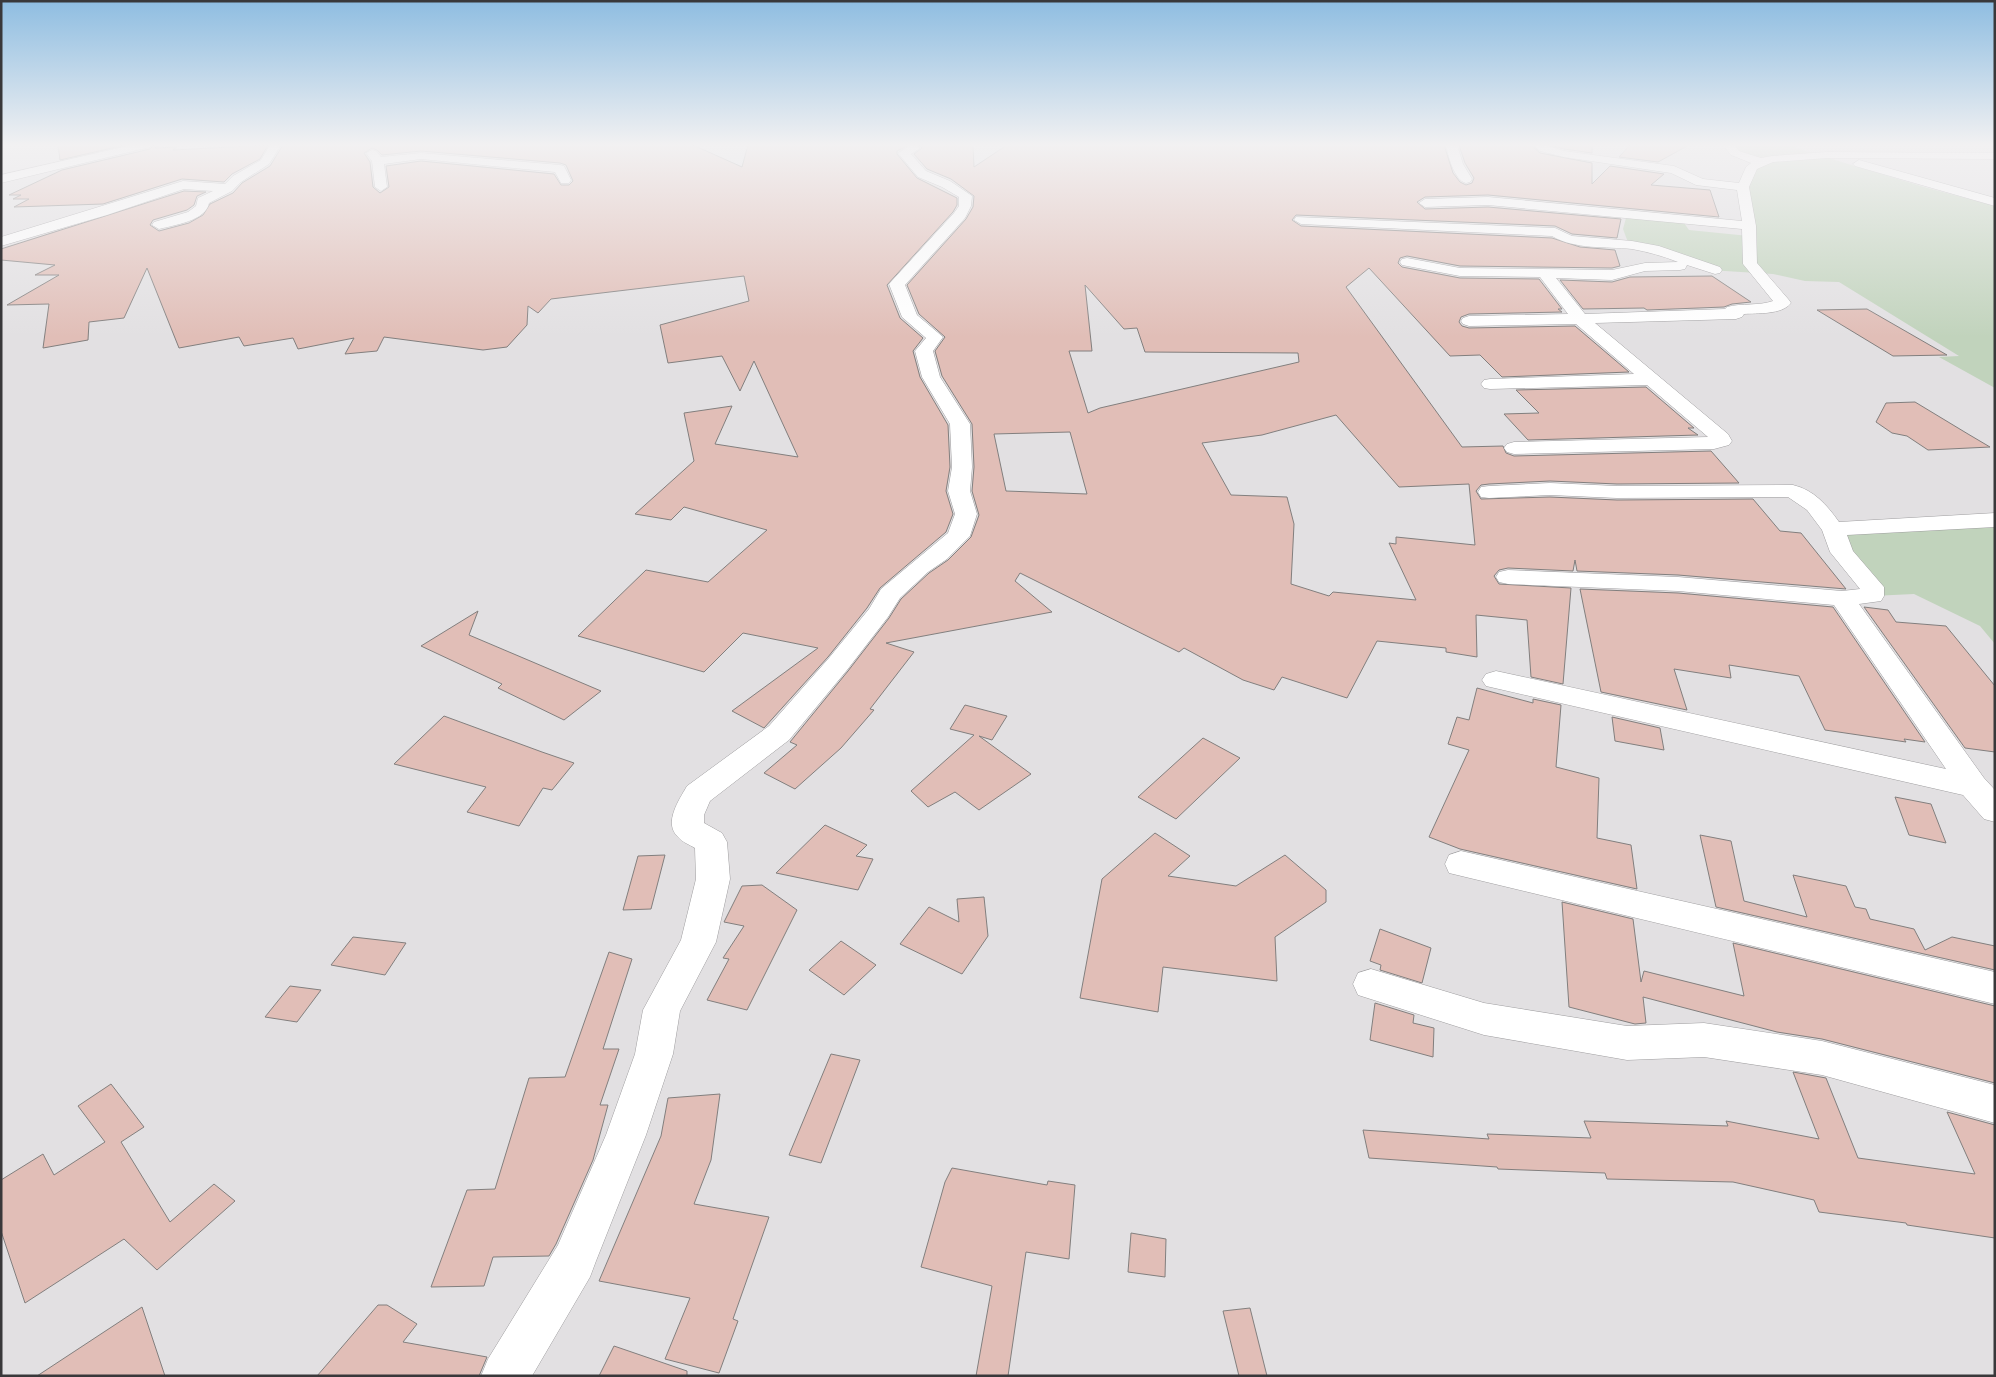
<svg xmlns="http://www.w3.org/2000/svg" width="1996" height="1377" viewBox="0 0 1996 1377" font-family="'Nunito Sans',sans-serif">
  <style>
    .green { fill: #c1d3bc }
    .building { fill: #e1beb7; stroke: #827f7e; fill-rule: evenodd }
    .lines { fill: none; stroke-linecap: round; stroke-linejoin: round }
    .street-casing { stroke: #9f9ea0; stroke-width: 1 }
    .street { fill: #fff; fill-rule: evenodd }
  </style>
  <rect width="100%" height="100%" fill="#e2e0e2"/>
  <path class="green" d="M 1727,145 L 1791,145 L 1799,149 L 1924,187 L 1995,206 L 1995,388 L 1939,357 L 1959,356 L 1839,282 L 1805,281 L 1773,274 L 1709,270 L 1629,245 L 1623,229 L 1626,218 L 1684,223 L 1689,230 L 1749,236 L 1748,168 L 1769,163 L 1733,151 Z
    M 1995,520 L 1995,644 L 1980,626 L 1914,594 L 1872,596 L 1833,529 Z"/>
  <path class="building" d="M 58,145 L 125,145 L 60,160 Z
    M 154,145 L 160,145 L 155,148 L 177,147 L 173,150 L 268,145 L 260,159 L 232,174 L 224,182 L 182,179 L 103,204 L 14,207 L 29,199 L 13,199 L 21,195 L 9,195 L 62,170 L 150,149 Z
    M 283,145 L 693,145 L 742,167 L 748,145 L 904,145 L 905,147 L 897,151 L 897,154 L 917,178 L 957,198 L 957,205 L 953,212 L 887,285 L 900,318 L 923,338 L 913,351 L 920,377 L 948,425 L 950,467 L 946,491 L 953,514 L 946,532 L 880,588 L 867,608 L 828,657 L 764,728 L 732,711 L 818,648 L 743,633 L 704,672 L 578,636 L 646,570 L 708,582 L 767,530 L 684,507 L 671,520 L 635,514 L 694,461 L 684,413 L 732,406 L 715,444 L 798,457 L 754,361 L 740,391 L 722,356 L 668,363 L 660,325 L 749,301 L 744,276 L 551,299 L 538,313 L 528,306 L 527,325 L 507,347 L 483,350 L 384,337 L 377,351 L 345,354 L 354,338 L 298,349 L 293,338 L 244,346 L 239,337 L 179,348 L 147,268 L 124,318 L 89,322 L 88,340 L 43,348 L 49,304 L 7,305 L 59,275 L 35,275 L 55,265 L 1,260 L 1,249 L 184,191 L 206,192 L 197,196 L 194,205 L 187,210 L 153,220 L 150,225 L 159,231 L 189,223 L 203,215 L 210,204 L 233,193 L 242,183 L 270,166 ZM 372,148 L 377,150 L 382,155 L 421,151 L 560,163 L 566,165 L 573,181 L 569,185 L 561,185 L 554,174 L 421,161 L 386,166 L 389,187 L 380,193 L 373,187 L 370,162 L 364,153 Z
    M 919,145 L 973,145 L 974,167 L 1007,145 L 1444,145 L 1453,173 L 1460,182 L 1466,185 L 1472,183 L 1474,178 L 1465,163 L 1459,145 L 1531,145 L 1540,153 L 1592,163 L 1592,184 L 1610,166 L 1664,174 L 1651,185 L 1710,190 L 1719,217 L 1488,195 L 1425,197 L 1417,202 L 1425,209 L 1488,207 L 1621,219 L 1617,238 L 1572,234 L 1555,226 L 1296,215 L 1292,220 L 1301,226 L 1552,238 L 1580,247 L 1615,250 L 1620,266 L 1612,268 L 1460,266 L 1407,256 L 1400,258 L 1398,263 L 1402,267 L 1460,278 L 1539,279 L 1562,309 L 1558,309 L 1562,312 L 1469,314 L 1461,317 L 1459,322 L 1462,326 L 1469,328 L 1575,326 L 1629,372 L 1502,377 L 1480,355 L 1450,356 L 1369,268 L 1346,287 L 1462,447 L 1503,446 L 1506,453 L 1514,456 L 1711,451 L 1739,483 L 1617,484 L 1550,481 L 1489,484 L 1481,485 L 1476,491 L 1481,499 L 1550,497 L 1617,500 L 1753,499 L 1780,531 L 1801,533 L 1846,589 L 1678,575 L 1577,571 L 1575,560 L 1573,571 L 1508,568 L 1499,570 L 1494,576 L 1499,584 L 1571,588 L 1563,684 L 1531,677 L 1527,620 L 1476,615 L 1477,657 L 1446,652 L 1446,648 L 1377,641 L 1347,698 L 1282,677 L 1274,690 L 1243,680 L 1184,648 L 1179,652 L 1020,573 L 1015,581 L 1052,612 L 886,643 L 914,652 L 870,709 L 874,710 L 841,748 L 795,789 L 764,773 L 797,745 L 790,742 L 848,671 L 889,618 L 901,599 L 929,573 L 948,560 L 971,537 L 979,515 L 972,491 L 974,467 L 972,424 L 942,376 L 935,351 L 945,337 L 919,314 L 907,285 L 966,219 L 973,207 L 974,196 L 951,179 L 927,169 L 914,154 L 922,148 ZM 1085,285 L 1124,329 L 1137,328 L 1145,352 L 1298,353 L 1299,362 L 1100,408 L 1088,413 L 1069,351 L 1092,351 ZM 1336,415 L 1399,487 L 1469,484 L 1475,545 L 1396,537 L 1396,544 L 1389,543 L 1416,600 L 1333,592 L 1329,596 L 1291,584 L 1294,524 L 1287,497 L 1231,495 L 1202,443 L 1262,435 ZM 1070,432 L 1087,494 L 1006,491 L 994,434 Z
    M 1550,145 L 1592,145 L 1592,153 L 1564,149 Z
    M 1630,145 L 1689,145 L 1658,162 L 1619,157 Z
    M 1712,276 L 1751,302 L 1732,304 L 1724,307 L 1647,310 L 1644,308 L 1583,309 L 1560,280 L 1612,282 L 1630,277 Z
    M 1867,309 L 1947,355 L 1893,356 L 1817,310 Z
    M 1646,387 L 1694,428 L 1688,428 L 1698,435 L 1528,440 L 1504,414 L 1539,413 L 1516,390 Z
    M 1915,402 L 1968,434 L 1990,447 L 1928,450 L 1907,436 L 1892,433 L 1876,422 L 1886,403 Z
    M 1580,589 L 1678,593 L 1833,607 L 1925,742 L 1904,739 L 1906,742 L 1825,730 L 1799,676 L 1729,665 L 1731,678 L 1674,669 L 1687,710 L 1601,692 Z
    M 1864,607 L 1888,610 L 1896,622 L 1946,626 L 1995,686 L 1995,752 L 1965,748 Z
    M 478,611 L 469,635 L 601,691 L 564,720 L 498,688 L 502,684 L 421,646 Z
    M 1477,688 L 1533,703 L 1533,699 L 1561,705 L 1556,767 L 1599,778 L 1597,838 L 1631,845 L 1637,889 L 1460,849 L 1429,837 L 1469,750 L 1448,744 L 1457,717 L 1469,720 Z
    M 965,705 L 1007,716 L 992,740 L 979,736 L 1031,774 L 979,810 L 955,792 L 928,807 L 911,791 L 974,735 L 950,729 Z
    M 444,716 L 542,752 L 574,763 L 552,790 L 543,788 L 519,826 L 467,812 L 486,787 L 394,764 Z
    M 1612,717 L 1660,728 L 1664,750 L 1615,741 Z
    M 1203,738 L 1240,758 L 1176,819 L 1138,797 Z
    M 1895,797 L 1931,804 L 1946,843 L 1909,835 Z
    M 825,825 L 867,845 L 856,856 L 873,859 L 858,890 L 776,873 Z
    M 1155,833 L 1190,856 L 1168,876 L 1236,886 L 1285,855 L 1326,890 L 1326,902 L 1275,937 L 1277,981 L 1163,967 L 1158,1012 L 1080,998 L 1102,879 Z
    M 1700,835 L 1731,841 L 1744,901 L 1807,917 L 1793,875 L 1846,886 L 1855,907 L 1866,909 L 1870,919 L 1914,929 L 1925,950 L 1952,937 L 1995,946 L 1995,970 L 1716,907 Z
    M 665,855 L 651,909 L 623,910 L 638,856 Z
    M 762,885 L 797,910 L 747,1010 L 707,1000 L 729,959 L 723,958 L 744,926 L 724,922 L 742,886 Z
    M 984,897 L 988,936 L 962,974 L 900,944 L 929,907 L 959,922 L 957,899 Z
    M 1562,902 L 1633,919 L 1641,982 L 1644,971 L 1744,996 L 1733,943 L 1995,1006 L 1995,1083 L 1822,1039 L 1777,1032 L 1643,997 L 1646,1023 L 1635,1024 L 1569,1007 Z
    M 1380,929 L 1431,948 L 1422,983 L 1380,970 L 1381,965 L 1370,961 Z
    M 353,937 L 406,943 L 385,975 L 331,965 Z
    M 841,941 L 876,965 L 844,995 L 809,970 Z
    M 609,952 L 632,959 L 603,1049 L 619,1049 L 600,1105 L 608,1105 L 593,1160 L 556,1244 L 549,1256 L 493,1257 L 484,1286 L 431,1287 L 467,1190 L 495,1189 L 529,1078 L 565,1077 Z
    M 290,986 L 321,990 L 297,1022 L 265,1017 Z
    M 1375,1003 L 1414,1015 L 1413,1023 L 1434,1028 L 1433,1057 L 1370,1040 Z
    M 831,1054 L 860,1060 L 821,1163 L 789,1155 Z
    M 1793,1072 L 1826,1078 L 1858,1158 L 1975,1174 L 1947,1112 L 1995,1125 L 1995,1238 L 1907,1225 L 1906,1223 L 1819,1212 L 1814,1200 L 1733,1182 L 1607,1179 L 1605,1173 L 1498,1169 L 1497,1167 L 1369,1158 L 1363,1130 L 1489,1139 L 1487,1134 L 1591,1138 L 1584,1121 L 1728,1126 L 1726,1121 L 1819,1139 Z
    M 111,1084 L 144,1127 L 121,1142 L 170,1222 L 214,1184 L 235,1201 L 157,1270 L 124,1239 L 25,1303 L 1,1231 L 1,1180 L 43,1154 L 54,1175 L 105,1142 L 78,1106 Z
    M 720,1094 L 711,1160 L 694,1204 L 769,1217 L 733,1319 L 738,1321 L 719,1373 L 665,1359 L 690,1298 L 599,1281 L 661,1136 L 668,1098 Z
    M 952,1168 L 1047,1185 L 1048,1181 L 1075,1185 L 1069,1259 L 1026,1252 L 1008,1376 L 976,1376 L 992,1286 L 921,1267 L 945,1182 Z
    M 1131,1233 L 1166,1239 L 1165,1277 L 1128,1272 Z
    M 378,1305 L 387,1305 L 417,1324 L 403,1342 L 487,1357 L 479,1376 L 317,1376 Z
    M 142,1307 L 165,1376 L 37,1376 Z
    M 1250,1308 L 1267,1376 L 1239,1376 L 1223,1311 Z
    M 614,1346 L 687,1371 L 687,1376 L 599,1376 Z"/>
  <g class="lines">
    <g class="street-casing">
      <path id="street" d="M 132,145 L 152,145 L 150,147 L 1,183 L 1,175 Z
        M 270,145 L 281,145 L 269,164 L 241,182 L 232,191 L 209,203 C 206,221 174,225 159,229 L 152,225 L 154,222 L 188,212 L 196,206 L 198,198 L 213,191 L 184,189 L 107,215 L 1,246 L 1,237 L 183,181 L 225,184 L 233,176 L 261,160 Z
        M 906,145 L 917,145 L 920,148 L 911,154 L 926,171 L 950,181 L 972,196 L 971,206 L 965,218 L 905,285 L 917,315 L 943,337 L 933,351 L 940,377 L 970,424 L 972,467 L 970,491 L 977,514 L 970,536 L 947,559 L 928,572 L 900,598 L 888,617 L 847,670 L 789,740 L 710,801 L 704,815 L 704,823 L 722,833 L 727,842 L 730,879 L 716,942 L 680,1011 L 673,1054 L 646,1135 L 596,1261 L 590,1277 L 532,1376 L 481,1376 L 488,1359 L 558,1245 L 606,1135 L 635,1054 L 643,1010 L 681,940 L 696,879 L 695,848 C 690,845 682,842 678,837 C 663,823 679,800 687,786 L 769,726 L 829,658 L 869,609 L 881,589 L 948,533 L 955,514 L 948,491 L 952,467 L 950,424 L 922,377 L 915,351 L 926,338 L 902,317 L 889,284 L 954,213 L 959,206 L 959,197 L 942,187 L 918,177 L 898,153 L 908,147 Z
        M 1446,145 L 1457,145 L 1463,164 L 1472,179 L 1470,182 L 1466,183 C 1454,180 1448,155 1446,145 Z
        M 1533,145 L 1545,145 L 1564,151 L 1674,166 L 1703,179 L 1739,183 L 1746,167 L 1751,163 L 1731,155 L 1723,145 L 1734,145 L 1739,151 L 1761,158 L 1772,156 L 1827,152 L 1995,153 L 1995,159 L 1827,158 L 1773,162 L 1757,169 L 1749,187 L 1756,226 L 1757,263 L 1789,300 L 1791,303 C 1782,315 1757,313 1744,314 L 1742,317 L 1736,319 L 1595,323 L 1728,434 L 1732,441 L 1729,445 L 1714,449 L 1514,454 L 1507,452 L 1504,448 L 1507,444 L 1514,442 L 1708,437 L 1647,385 L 1490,389 L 1484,388 L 1481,384 L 1484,380 L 1490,379 L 1634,374 L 1576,324 L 1469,326 L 1463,324 L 1461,321 L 1463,318 L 1469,316 L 1568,314 L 1540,277 L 1460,276 L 1402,265 L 1400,262 L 1402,259 L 1407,258 L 1460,268 L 1612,270 L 1645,263 L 1678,262 C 1663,256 1648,252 1632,249 C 1605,246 1576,250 1552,236 L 1301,224 L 1294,220 L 1296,217 L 1555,228 L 1572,236 L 1632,241 L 1659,246 L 1720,267 L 1722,270 L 1720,273 L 1715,274 L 1687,265 L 1685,269 L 1680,270 L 1645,271 L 1612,280 L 1556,278 L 1585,314 L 1725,309 L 1727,307 C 1742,303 1759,306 1773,301 L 1743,264 L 1742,229 L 1488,205 L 1425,207 L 1419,203 L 1425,199 L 1488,197 L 1742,221 L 1737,190 L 1696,185 L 1671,173 L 1564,157 L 1540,151 Z
        M 372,150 L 376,151 L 381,157 L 421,153 L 560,165 L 564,166 L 571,180 L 569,183 L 561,183 L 555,172 L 421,159 L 384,164 L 387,187 L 381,191 L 375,187 L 372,161 L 366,153 Z
        M 1859,160 L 1995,198 L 1995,206 L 1855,166 L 1853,164 Z
        M 1550,483 L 1617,486 L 1793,485 C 1814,490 1827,505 1839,522 L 1995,513 L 1995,527 L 1847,535 L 1853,551 L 1884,587 L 1884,596 L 1881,601 L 1859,604 L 1984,778 L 1995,790 L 1995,822 L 1984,819 L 1963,795 L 1486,686 L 1482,680 L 1486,674 L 1496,671 L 1946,769 L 1834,605 L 1678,591 L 1508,584 L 1499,582 L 1496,577 L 1499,572 L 1508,570 L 1678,577 L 1842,591 L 1860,589 L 1830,552 L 1822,530 L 1807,510 L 1788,497 L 1617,498 L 1550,495 L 1489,498 L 1481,497 L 1478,492 L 1481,487 L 1489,486 Z
        M 1461,851 L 1995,972 L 1995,1004 L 1449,873 L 1445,864 L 1449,855 Z
        M 1371,969 L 1484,1003 L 1627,1026 L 1704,1023 L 1822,1041 L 1995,1085 L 1995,1123 L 1822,1075 L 1704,1057 L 1627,1060 L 1484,1035 L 1358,995 L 1353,984 L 1358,973 Z"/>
    </g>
    <use href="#street" class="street"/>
  </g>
  <linearGradient id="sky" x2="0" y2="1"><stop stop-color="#8ebde1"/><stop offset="0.43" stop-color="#f2f1f2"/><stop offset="1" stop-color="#f2f1f2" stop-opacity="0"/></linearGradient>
  <rect width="1996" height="337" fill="url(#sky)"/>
  <rect width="1996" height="1377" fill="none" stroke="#39383a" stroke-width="5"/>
</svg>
